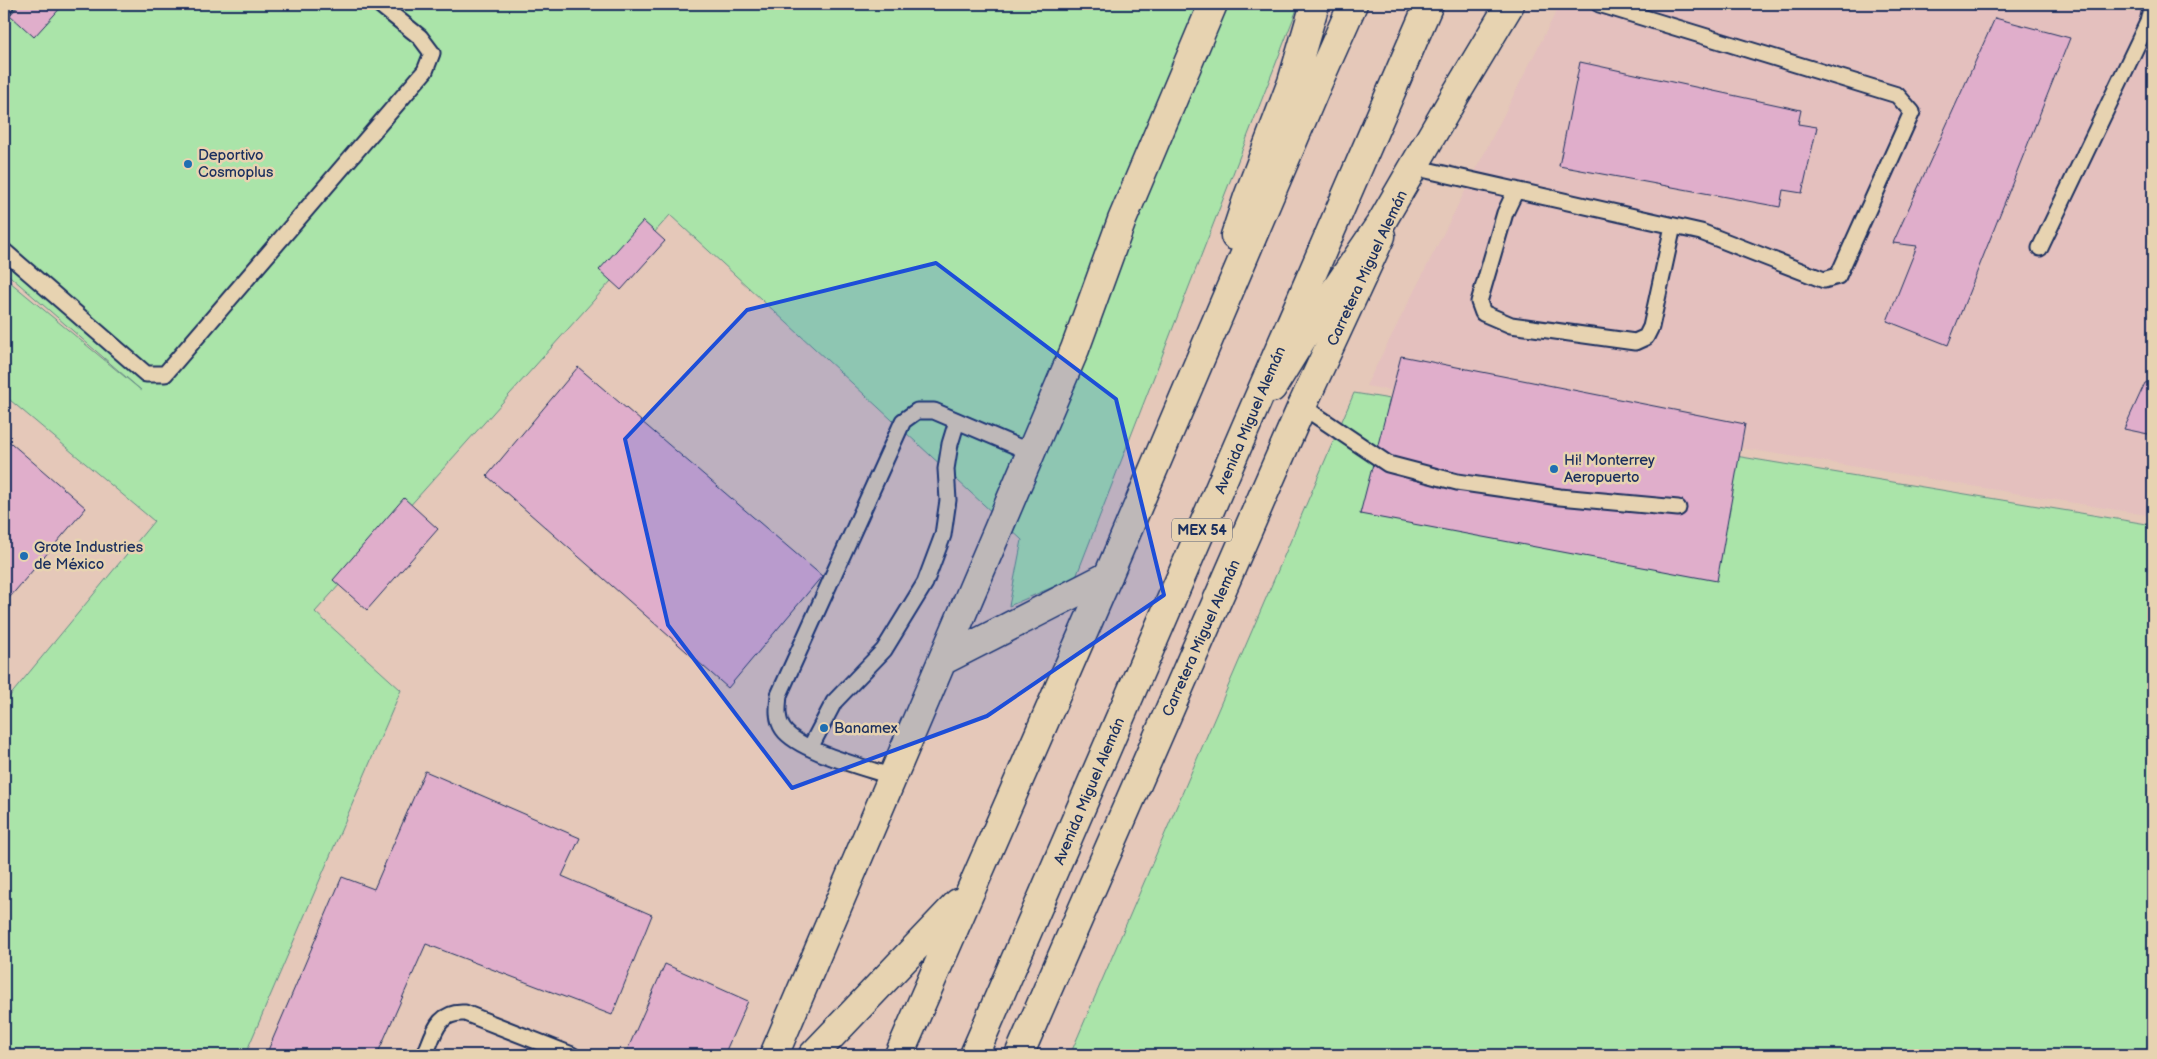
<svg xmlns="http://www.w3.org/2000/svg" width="2157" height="1059" viewBox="0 0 2157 1059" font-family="'Balsamiq Sans',sans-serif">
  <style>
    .built { fill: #e4c0be }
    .green { fill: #aae4a9; stroke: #628a84 }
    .building { fill: #e0aecb; stroke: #1b2f5e }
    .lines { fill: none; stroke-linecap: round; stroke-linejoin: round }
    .service-casing { stroke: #1b2f5e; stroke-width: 19 }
    .minor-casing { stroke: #1b2f5e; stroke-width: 31 }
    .tertiary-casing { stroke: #1b2f5e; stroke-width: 31 }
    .trunk-casing { stroke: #1b2f5e; stroke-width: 31 }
    .service { stroke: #e7d3b1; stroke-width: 15 }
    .minor { stroke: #e7d3b1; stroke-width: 28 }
    .tertiary { stroke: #e7d3b1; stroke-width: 28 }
    .trunk { stroke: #e7d3b1; stroke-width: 28 }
    .marked { fill: #1d4ed8; fill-opacity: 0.2; stroke: #1d4ed8; stroke-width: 4; stroke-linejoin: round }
    .poi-dot { fill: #1f6fb2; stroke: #e7d3b1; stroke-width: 2 }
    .labels { text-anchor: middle; stroke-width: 5; stroke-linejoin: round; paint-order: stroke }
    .shield { fill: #e7d3b1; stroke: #586077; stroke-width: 1 }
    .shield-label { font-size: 14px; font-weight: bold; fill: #1b2f5e }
    .poi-label { font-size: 15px; fill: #1b2f5e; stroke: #e7d3b1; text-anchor: start }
    .street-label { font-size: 15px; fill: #1b2f5e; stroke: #e7d3b1 }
  </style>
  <rect width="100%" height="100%" fill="#e5c8b9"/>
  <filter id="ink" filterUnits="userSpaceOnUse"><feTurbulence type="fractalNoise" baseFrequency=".02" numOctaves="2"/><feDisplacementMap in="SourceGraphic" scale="10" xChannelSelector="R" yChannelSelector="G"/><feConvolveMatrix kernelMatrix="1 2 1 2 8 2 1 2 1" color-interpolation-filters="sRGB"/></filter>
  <g filter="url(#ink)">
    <path class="built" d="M 1560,4 L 2153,4 L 2153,516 L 1366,386 Z"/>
    <path class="green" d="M 4,4 L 1299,4 L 1076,577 L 1009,606 L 1022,540 L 670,215 L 315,612 L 401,690 L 245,1055 L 4,1055 L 4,703 L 154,521 L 4,395 L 4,277 L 142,391 L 4,271 Z
      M 1354,393 L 2153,525 L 2153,1055 L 1070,1055 Z"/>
    <path class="building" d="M 20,4 L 64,4 L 34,37 L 10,15 Z
      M 1995,18 L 2070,38 L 1948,345 L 1887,321 L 1917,246 L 1893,243 Z
      M 1580,62 L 1801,110 L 1798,124 L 1817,127 L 1802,193 L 1783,190 L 1780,207 L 1559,166 Z
      M 643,221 L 665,241 L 621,290 L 599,270 Z
      M 1401,356 L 1745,424 L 1717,581 L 1360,514 Z
      M 578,367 L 822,576 L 728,688 L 487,476 Z
      M 2153,381 L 2153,435 L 2124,429 L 2145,383 Z
      M 4,437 L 86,508 L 4,604 Z
      M 404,498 L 438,529 L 367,610 L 333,580 Z
      M 425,771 L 580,838 L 562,876 L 652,915 L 612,1015 L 426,944 L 377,1055 L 266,1055 L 342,877 L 374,889 Z
      M 665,964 L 748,1001 L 724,1055 L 632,1055 L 626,1053 Z"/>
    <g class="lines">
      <g class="service-casing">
        <path id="service" d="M 4,7 L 6,4
          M 1413,167 L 1701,232 L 1824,280 L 1838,276 L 1912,112 L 1897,95 L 1599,4
          M 1516,190 L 1505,213 L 1479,302 L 1483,313 L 1511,325 L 1635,342 L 1646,337 L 1651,327 L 1673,226
          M 2040,248 L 2148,22 L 2152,4
          M 4,251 L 146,374 L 165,374 L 425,71 L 432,53 L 420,37 L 379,4
          M 1302,406 L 1388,464 L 1457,482 L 1560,497 L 1678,508
          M 810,748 L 834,702 L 884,650 L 925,583 L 943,535 L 948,500 L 946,469 L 950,444 L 957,421
          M 893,777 C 867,768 798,751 783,729 C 776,719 778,706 779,695 L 903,421 L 917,411 L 934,411 L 1030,452
          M 425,1055 C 434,1034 437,1011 465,1013 L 572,1055"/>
      </g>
      <g class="minor-casing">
        <path id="minor" d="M 1019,1055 L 1302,406 L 1381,236"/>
      </g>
      <g class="tertiary-casing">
        <path id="tertiary" d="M 1272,388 L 1304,336 L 1381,223 L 1450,104 L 1510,4
          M 942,661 L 1108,576
          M 774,1055 L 1075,349 L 1122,220 L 1213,4"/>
      </g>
      <g class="trunk-casing">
        <path id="trunk" d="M 1235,236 L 1248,197 L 1292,82 L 1315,4
          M 813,1055 L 958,903
          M 899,1055 L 1108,576 L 1316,87 L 1353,4
          M 974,1055 L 1429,4"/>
      </g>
      <use href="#service" class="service"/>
      <use href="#minor" class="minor"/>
      <use href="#tertiary" class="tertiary"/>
      <use href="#trunk" class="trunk"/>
    </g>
  </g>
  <path class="marked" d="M 936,263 L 1116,399 L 1164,595 L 987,716 L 792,788 L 668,625 L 625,439 L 747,310 Z"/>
  <g class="poi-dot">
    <circle cx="188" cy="164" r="5"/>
    <circle cx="1554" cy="469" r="5"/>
    <circle cx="24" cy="556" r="5"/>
    <circle cx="824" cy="728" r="5"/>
  </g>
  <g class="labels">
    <rect class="shield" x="1172" y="518.5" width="60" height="23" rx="4"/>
    <g class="shield-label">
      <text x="1202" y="535">MEX 54</text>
    </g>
    <g class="poi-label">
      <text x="198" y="160">Deportivo<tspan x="198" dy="17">Cosmoplus</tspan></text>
      <text x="1564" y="465">Hi! Monterrey<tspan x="1564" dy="17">Aeropuerto</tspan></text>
      <text x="34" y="552">Grote Industries<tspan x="34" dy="17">de México</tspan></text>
      <text x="834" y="733">Banamex</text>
    </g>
    <g class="street-label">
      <text transform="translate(1367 268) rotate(-65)" y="5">Carretera Miguel Alemán</text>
      <text transform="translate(1250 420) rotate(-67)" y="5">Avenida Miguel Alemán</text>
      <text transform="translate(1201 638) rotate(-66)" y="5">Carretera Miguel Alemán</text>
      <text transform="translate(1089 791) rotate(-67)" y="5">Avenida Miguel Alemán</text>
    </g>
  </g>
  <rect width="2157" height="1059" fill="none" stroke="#e7d3b1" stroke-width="20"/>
  <rect x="10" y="10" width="2137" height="1039" fill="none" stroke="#1b2f5e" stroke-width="2" filter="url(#ink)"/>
</svg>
